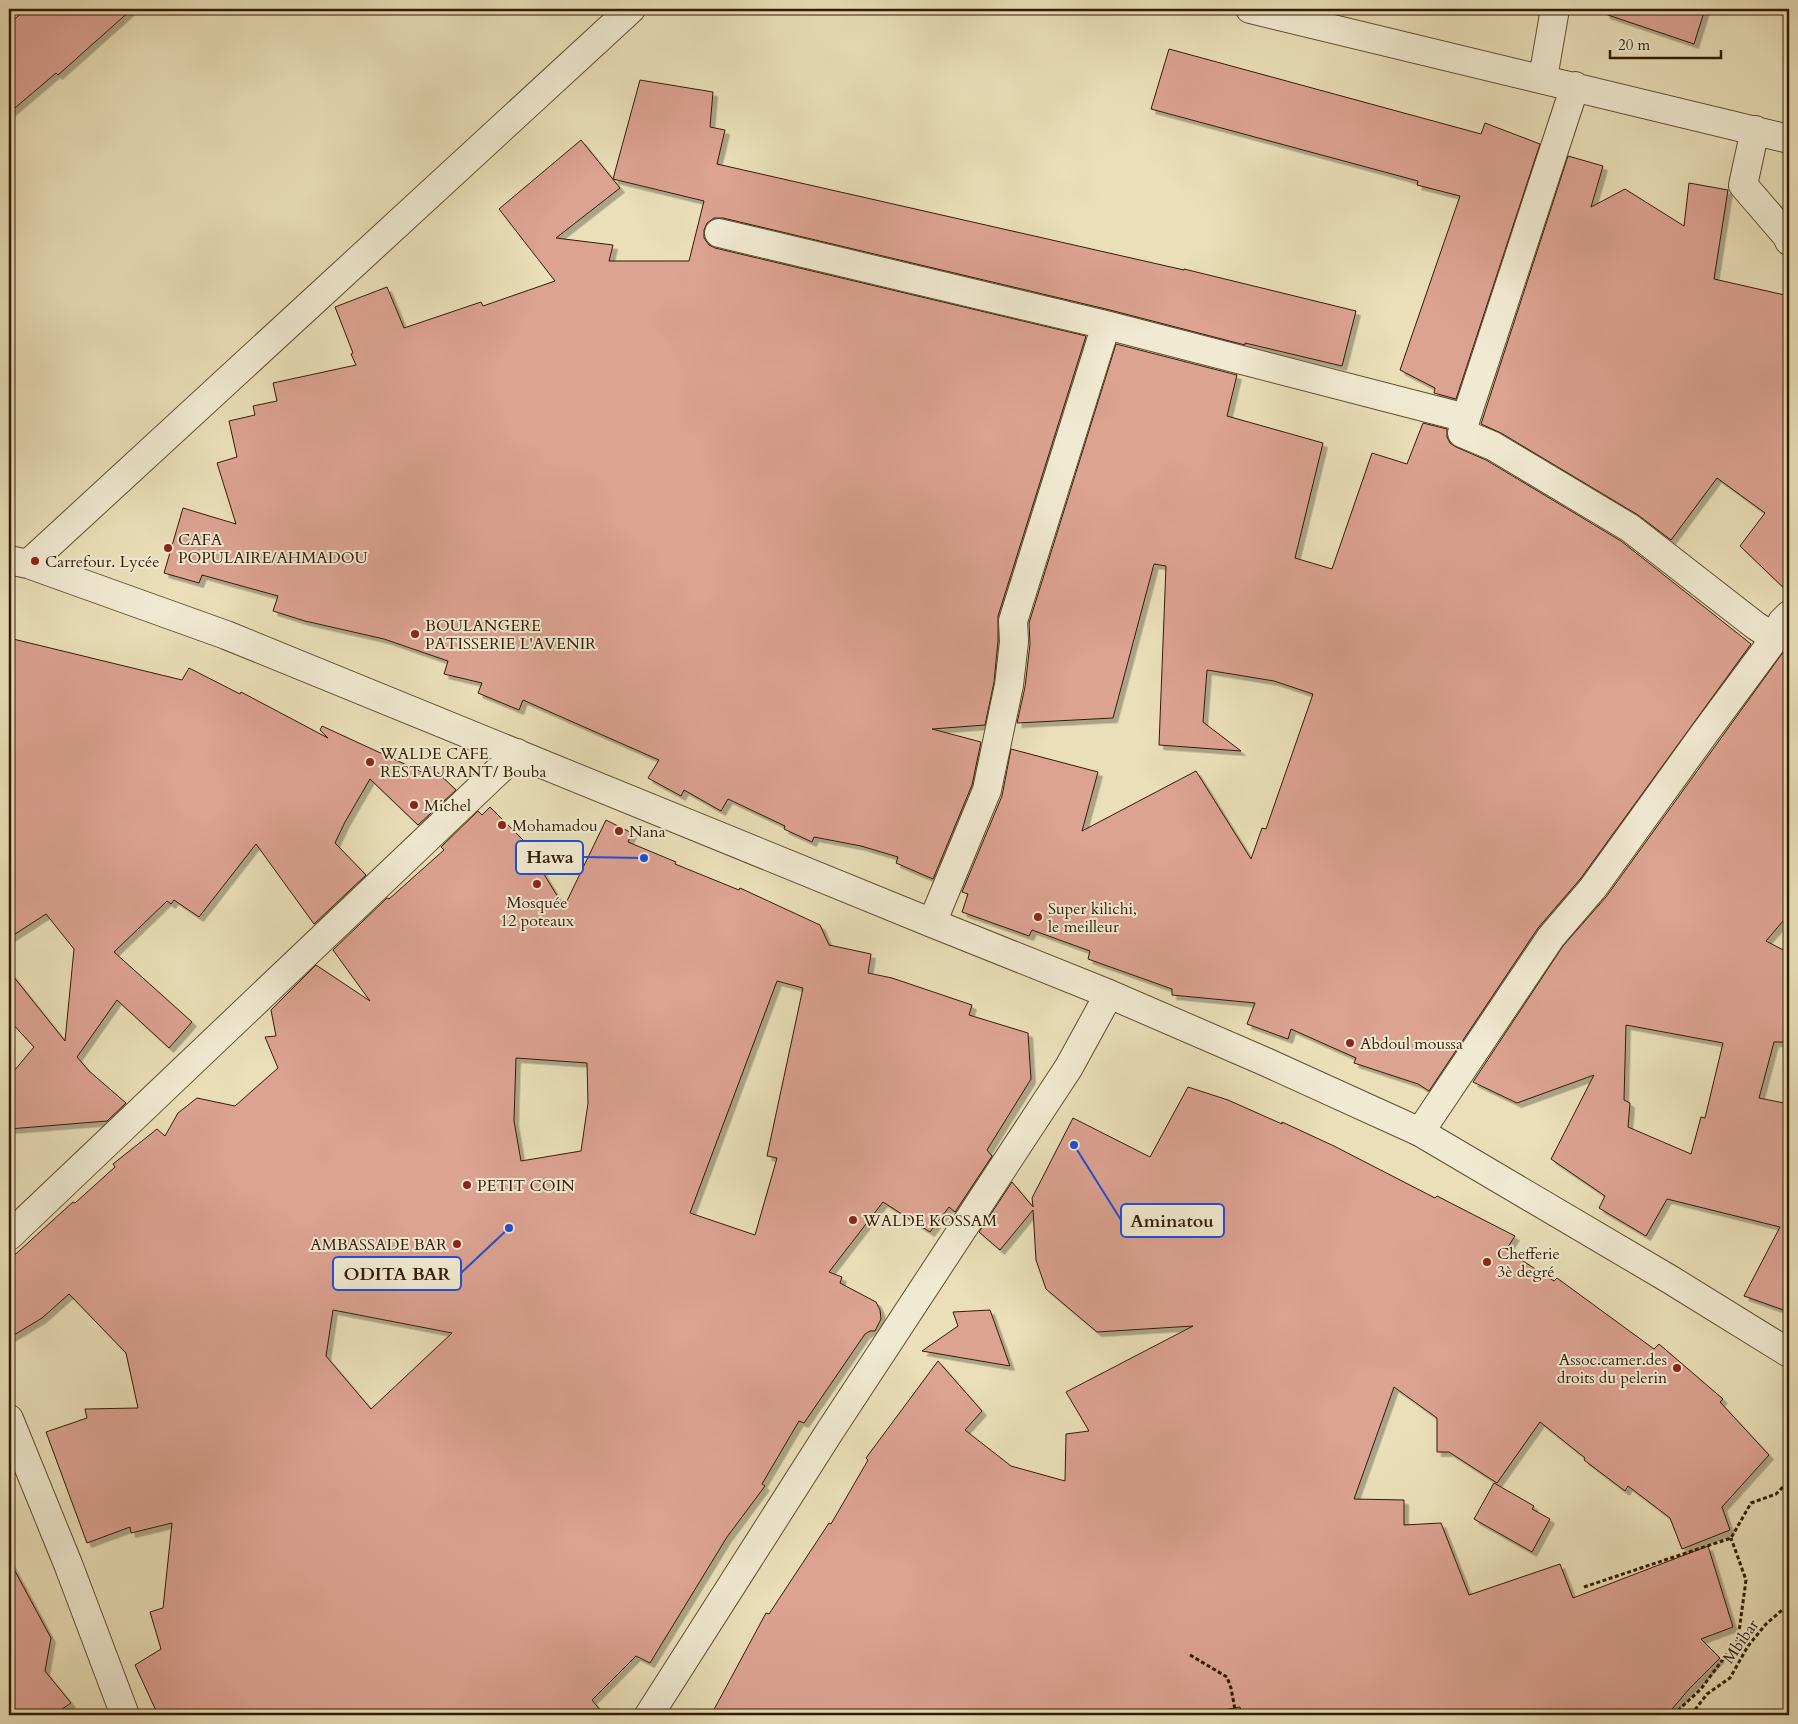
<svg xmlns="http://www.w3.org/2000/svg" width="1798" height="1724" viewBox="0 0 1798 1724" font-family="Cardo,serif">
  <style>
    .building { fill: #dca292; stroke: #321c03; fill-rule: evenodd; filter: url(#shadow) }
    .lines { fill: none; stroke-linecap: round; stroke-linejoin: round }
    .minor-casing { stroke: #604d30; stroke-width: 30 }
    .path { stroke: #321c03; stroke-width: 3; stroke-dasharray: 4 2.5; stroke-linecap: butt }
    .minor { stroke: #f1ead2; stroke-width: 28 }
    .poi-dot { fill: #8f2418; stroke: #f1ead2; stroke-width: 2 }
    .labels { text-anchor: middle; stroke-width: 4; stroke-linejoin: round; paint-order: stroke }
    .poi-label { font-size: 16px; fill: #321c03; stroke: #f1ead2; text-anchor: start }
    .street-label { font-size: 16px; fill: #321c03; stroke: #f1ead2 }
    .leader { fill: none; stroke: #1d4ed8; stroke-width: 2 }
    .callout-dot { fill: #1d4ed8; stroke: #f1ead2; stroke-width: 2 }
    .callout { fill: #f1ead2; stroke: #1d4ed8; stroke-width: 2 }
    .callout-label { font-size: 18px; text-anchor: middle; font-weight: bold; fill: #321c03 }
  </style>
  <defs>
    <filter id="shadow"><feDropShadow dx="4.5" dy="4.5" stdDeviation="0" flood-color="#0004"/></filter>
  </defs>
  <rect width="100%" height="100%" fill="#eadfb9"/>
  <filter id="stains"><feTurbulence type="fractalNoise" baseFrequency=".004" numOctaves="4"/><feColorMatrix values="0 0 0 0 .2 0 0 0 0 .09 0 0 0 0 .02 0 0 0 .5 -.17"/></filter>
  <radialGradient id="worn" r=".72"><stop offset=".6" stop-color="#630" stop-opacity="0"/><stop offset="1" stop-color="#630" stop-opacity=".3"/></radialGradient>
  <path class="building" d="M 26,9 L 132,9 L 58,75 L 56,73 L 9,113 L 9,24 Z
    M 1606,9 L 1705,9 L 1694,44 L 1605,14 Z
    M 1169,49 L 1481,134 L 1485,123 L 1540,144 L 1456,399 L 1434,393 L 1435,388 L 1400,370 L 1460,196 L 1417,185 L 1418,181 L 1151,109 Z
    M 640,80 L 713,92 L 710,127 L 725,130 L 717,164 L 1184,270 L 1184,269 L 1356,311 L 1342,366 L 1245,343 L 1245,345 L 1110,310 L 723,218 L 714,218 L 707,223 L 704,230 L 704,238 L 709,245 L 715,248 L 1086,336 L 998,616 L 998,641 L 994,682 L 985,725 L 932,729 L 981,742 L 972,785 L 933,879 L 896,863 L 898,857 L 861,846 L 814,837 L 812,842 L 784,829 L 785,826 L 728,799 L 721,811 L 684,790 L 681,796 L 648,778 L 659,760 L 523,700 L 519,710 L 478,693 L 482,683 L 444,674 L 448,661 L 384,639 L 305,621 L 273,611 L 278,596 L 202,575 L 199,583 L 164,573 L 183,508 L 236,524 L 217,463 L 237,457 L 229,421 L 255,415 L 253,406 L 277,401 L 273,383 L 356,365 L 351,354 L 353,353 L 335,307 L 387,287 L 404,328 L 481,302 L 483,306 L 555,281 L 499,209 L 581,140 L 620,188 L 556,238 L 613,245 L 609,261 L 689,261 L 704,201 L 613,179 Z
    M 1568,156 L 1603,166 L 1591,207 L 1625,189 L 1684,226 L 1689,183 L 1728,190 L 1714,279 L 1789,296 L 1789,593 L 1740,546 L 1765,513 L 1717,478 L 1671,540 L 1638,515 L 1501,433 L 1481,424 Z
    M 1116,344 L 1237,375 L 1227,416 L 1323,443 L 1295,558 L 1332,569 L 1372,453 L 1407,464 L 1423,423 L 1447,429 L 1447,437 L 1450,443 L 1456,447 L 1486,460 L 1621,541 L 1751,644 L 1581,878 L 1538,928 L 1429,1091 L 1418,1084 L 1354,1063 L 1356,1058 L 1291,1029 L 1288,1039 L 1247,1024 L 1255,1003 L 1172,995 L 1172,989 L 1088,959 L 1090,951 L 1032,930 L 1029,936 L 962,912 L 968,894 L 962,892 L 1002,796 L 1011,749 L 1098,772 L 1082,831 L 1196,771 L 1251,859 L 1262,828 L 1266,829 L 1313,694 L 1274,681 L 1207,670 L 1203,722 L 1241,751 L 1159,745 L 1166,566 L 1154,564 L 1113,718 L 1017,723 L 1025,687 L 1030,644 L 1029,623 Z
    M 9,638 L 182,680 L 189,668 L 240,694 L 241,692 L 328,738 L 320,730 L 322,726 L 424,773 L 431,766 L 456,790 L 418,825 L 370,779 L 345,822 L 335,843 L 366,875 L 314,924 L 256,844 L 199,917 L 174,900 L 171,904 L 167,901 L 114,952 L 192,1022 L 169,1048 L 117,1000 L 77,1057 L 89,1071 L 126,1103 L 107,1121 L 9,1129 L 9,1077 L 34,1047 L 9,1020 L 9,971 L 65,1041 L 74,949 L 46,914 L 9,938 Z
    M 1789,644 L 1789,914 L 1766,941 L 1789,953 L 1789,1042 L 1774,1042 L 1759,1098 L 1789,1104 L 1789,1312 L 1744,1296 L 1780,1227 L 1667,1199 L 1646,1236 L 1599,1208 L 1605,1196 L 1551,1159 L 1594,1075 L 1517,1103 L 1473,1082 L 1563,946 L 1606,897 ZM 1626,1025 L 1723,1043 L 1705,1118 L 1701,1117 L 1691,1154 L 1628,1127 L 1630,1103 L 1624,1100 Z
    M 490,807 L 523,840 L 564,907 L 606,820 L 632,833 L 628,842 L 676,862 L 675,864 L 739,890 L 740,888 L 820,925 L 829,945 L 871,954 L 868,973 L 892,978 L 972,1005 L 969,1015 L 1028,1033 L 1031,1079 L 987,1150 L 992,1156 L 955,1212 L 949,1207 L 930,1232 L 883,1202 L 829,1272 L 842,1277 L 840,1283 L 876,1302 L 880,1310 L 881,1319 L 875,1331 L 870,1331 L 865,1334 L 804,1423 L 799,1421 L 762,1484 L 765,1486 L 727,1537 L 650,1663 L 636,1656 L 592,1700 L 604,1715 L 158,1715 L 135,1665 L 161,1649 L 150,1612 L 163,1608 L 172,1523 L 131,1533 L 130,1527 L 87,1543 L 46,1432 L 87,1418 L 85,1409 L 138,1408 L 126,1353 L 69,1294 L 42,1318 L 9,1338 L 9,1260 L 73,1202 L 75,1203 L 115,1167 L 113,1164 L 157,1129 L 165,1136 L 178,1113 L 197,1098 L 235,1106 L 278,1068 L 265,1037 L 276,1036 L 271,1010 L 316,965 L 370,1001 L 333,950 L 387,898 L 389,899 L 444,850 L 441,847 L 478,811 L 482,815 ZM 777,981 L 803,988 L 767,1156 L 777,1158 L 755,1235 L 690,1213 ZM 516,1058 L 587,1063 L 588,1103 L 581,1151 L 521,1161 L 514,1121 ZM 333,1310 L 452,1333 L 371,1409 L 326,1356 Z
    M 1188,1087 L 1228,1100 L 1282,1124 L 1282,1122 L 1334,1146 L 1435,1198 L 1437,1196 L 1515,1236 L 1506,1250 L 1554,1281 L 1557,1278 L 1654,1349 L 1659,1344 L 1723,1399 L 1720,1402 L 1769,1455 L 1722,1507 L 1730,1530 L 1682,1549 L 1670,1518 L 1628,1486 L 1625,1491 L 1584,1460 L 1585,1458 L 1540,1422 L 1497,1483 L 1449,1452 L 1437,1452 L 1437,1418 L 1394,1387 L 1354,1499 L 1404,1500 L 1404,1525 L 1441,1523 L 1469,1595 L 1560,1564 L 1573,1598 L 1708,1546 L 1733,1627 L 1701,1639 L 1720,1658 L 1689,1689 L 1667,1715 L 1242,1715 L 1240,1707 L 1196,1715 L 711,1715 L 766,1613 L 769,1614 L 829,1523 L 831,1524 L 868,1460 L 866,1458 L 938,1361 L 982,1411 L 965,1430 L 1011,1466 L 1065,1481 L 1066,1434 L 1089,1431 L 1066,1392 L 1193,1326 L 1097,1332 L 1046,1289 L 1036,1260 L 1033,1210 L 1000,1250 L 979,1232 L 1012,1182 L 1033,1207 L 1032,1198 L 1073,1118 L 1150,1157 Z
    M 990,1310 L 1010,1366 L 922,1351 L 958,1326 L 953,1312 Z
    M 1494,1483 L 1534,1506 L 1532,1509 L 1550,1519 L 1532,1552 L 1474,1519 Z
    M 9,1560 L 51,1638 L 45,1671 L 71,1703 L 53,1715 L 9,1715 Z"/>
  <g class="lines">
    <g class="minor-casing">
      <path id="minor" d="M 1250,9 L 1789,139
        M 1543,78 L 1555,9
        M 1755,130 L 1743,185 L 1787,236 L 1789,241
        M 719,233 L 1106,325 L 1466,418 L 1575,86
        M 1466,418 L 1462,433 L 1493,446 L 1630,528 L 1756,626 L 1775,638
        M 9,560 L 28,564 L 226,635 L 932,923 L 1109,994 L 1266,1062 L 1420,1132 L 1671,1280 L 1789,1353
        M 28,564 L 631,9
        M 932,923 L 987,790 L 1009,685 L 1014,642 L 1013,621 L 1106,325
        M 1420,1132 L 1551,937 L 1593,888 L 1704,734 L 1775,638 L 1782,622 L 1789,615
        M 9,1236 L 517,753
        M 9,1419 L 68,1564 L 125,1715
        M 649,1715 L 830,1431 L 1069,1067 L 1109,994"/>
    </g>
    <path class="path" d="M 1584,1587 L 1731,1538 L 1751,1503 L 1776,1494 L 1789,1481
      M 1190,1655 L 1227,1677 L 1231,1688 L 1236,1715
      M 1678,1709 L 1686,1715
      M 1673,1715 L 1701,1689 L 1738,1639 L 1746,1580 L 1731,1538
      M 1691,1715 L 1707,1694 L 1730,1678 L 1748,1646 L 1766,1624 L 1789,1604"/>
    <use href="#minor" class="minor"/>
  </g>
  <g class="poi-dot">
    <circle cx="168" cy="548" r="5"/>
    <circle cx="35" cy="561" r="5"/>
    <circle cx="415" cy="634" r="5"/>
    <circle cx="370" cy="762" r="5"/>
    <circle cx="414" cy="805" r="5"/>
    <circle cx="502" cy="825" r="5"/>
    <circle cx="619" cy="831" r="5"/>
    <circle cx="537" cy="884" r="5"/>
    <circle cx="1038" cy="917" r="5"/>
    <circle cx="1350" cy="1043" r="5"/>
    <circle cx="467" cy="1185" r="5"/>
    <circle cx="853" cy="1220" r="5"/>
    <circle cx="457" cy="1244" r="5"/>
    <circle cx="1487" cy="1262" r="5"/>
    <circle cx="1677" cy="1368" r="5"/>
  </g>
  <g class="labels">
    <g class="poi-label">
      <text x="178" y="545">CAFA<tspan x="178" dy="18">POPULAIRE/AHMADOU</tspan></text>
      <text x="45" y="567">Carrefour. Lycée</text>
      <text x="425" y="631">BOULANGERE<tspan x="425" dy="18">PATISSERIE L'AVENIR</tspan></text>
      <text x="380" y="759">WALDE CAFE<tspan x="380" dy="18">RESTAURANT/ Bouba</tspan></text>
      <text x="424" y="811">Michel</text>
      <text x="512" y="831">Mohamadou</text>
      <text x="629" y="837">Nana</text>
      <text x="537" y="908" text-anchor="middle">Mosquée<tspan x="537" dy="18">12 poteaux</tspan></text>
      <text x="1048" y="914">Super kilichi,<tspan x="1048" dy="18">le meilleur</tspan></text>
      <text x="1360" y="1049">Abdoul moussa</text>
      <text x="477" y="1191">PETIT COIN</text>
      <text x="863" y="1226">WALDE KOSSAM</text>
      <text x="447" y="1250" text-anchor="end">AMBASSADE BAR</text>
      <text x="1497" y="1259">Chefferie<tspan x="1497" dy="18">3è degré</tspan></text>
      <text x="1667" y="1365" text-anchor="end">Assoc.camer.des<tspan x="1667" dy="18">droits du pelerin</tspan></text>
    </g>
    <g class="street-label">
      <text transform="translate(1740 1641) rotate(-55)" y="6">Mbibar</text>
    </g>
  </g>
  <path class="leader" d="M644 858L583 857M1074 1145L1121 1220M509 1228L461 1273"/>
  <g class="callout-dot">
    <circle cx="644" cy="858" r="5"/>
    <circle cx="1074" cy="1145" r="5"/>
    <circle cx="509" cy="1228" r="5"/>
  </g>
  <g class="callout">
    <rect x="516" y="841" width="67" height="33" rx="5"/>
    <rect x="1121" y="1204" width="103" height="33" rx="5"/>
    <rect x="333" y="1257" width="128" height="33" rx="5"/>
  </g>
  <g class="callout-label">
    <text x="550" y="863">Hawa</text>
    <text x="1172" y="1227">Aminatou</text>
    <text x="397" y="1280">ODITA BAR</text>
  </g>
  <rect width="1798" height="1724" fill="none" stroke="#eadfb9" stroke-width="30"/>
  <rect x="10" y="10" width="1778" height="1704" fill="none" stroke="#321c03" stroke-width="2.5"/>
  <rect x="15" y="15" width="1768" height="1694" fill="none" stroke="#321c03"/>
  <path d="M1610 50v8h111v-8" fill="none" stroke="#321c03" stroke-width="2.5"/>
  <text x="1618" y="50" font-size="15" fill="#321c03" stroke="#f1ead2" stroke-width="4" paint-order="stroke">20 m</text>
  <rect width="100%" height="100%" filter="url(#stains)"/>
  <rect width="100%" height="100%" fill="url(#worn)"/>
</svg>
